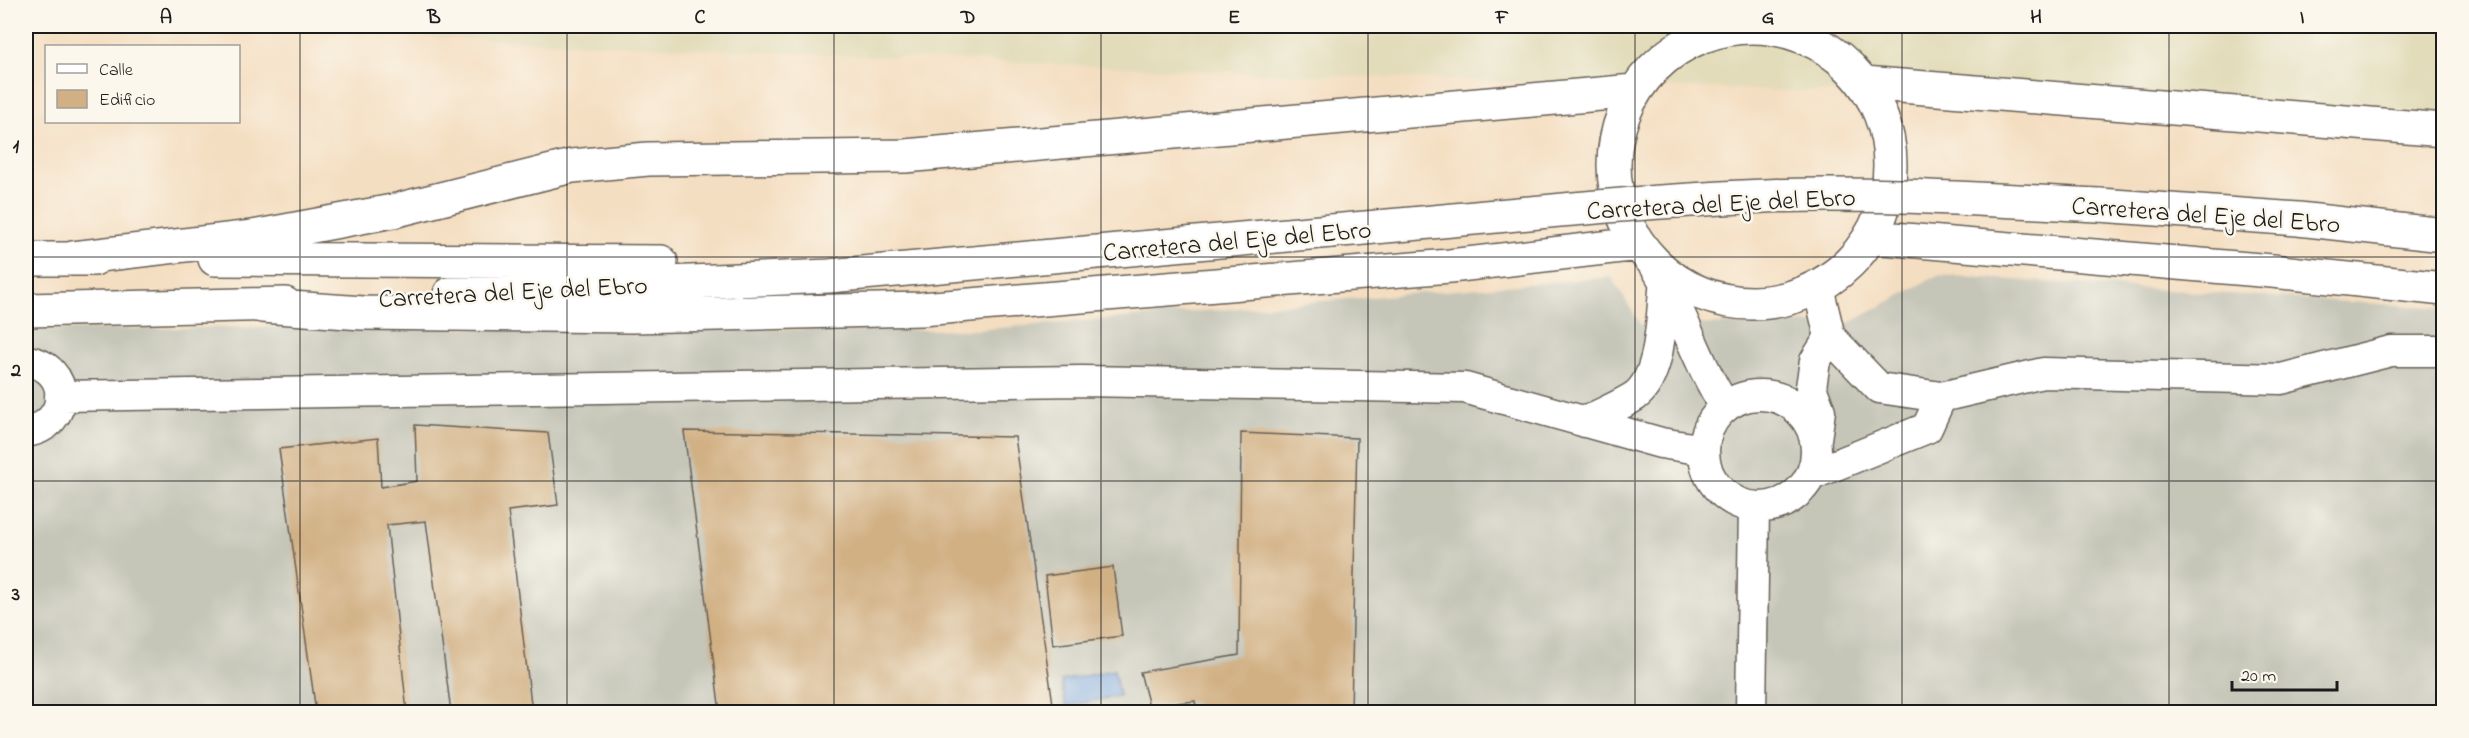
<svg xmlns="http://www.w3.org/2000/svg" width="2469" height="738" viewBox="0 0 2469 738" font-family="'Indie Flower',sans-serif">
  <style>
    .built { fill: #e2dcba }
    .industrial { fill: #c5c5b8 }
    .water { fill: #78a6e0; stroke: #4a617e; stroke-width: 1.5 }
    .building { fill: #d1b084 }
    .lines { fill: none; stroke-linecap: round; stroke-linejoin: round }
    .street-casing { stroke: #686056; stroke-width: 33 }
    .primary-casing { stroke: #686056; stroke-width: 36 }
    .path { stroke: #686056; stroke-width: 4; stroke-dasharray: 4.5 4.5; stroke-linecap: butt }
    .street { stroke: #fff; stroke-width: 30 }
    .primary { stroke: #fff; stroke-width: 33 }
    .primary-bridge-casing { stroke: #686056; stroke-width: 36; stroke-linecap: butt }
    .primary-bridge { stroke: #fff; stroke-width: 33 }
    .grid { fill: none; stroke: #1c1c1c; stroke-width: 1.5; stroke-opacity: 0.55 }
    .labels { text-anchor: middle; stroke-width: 5; stroke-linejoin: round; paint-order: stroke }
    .street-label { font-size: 26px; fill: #1c1c1c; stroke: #fbf7ec }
    .neatline { fill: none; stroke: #1c1c1c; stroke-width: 2 }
    .grid-label { font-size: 20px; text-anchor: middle; font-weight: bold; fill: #1c1c1c }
  </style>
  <rect width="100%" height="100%" fill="#fbf7ec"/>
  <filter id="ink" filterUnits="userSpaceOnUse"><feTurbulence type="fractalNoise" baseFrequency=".0167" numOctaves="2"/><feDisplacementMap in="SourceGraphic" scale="12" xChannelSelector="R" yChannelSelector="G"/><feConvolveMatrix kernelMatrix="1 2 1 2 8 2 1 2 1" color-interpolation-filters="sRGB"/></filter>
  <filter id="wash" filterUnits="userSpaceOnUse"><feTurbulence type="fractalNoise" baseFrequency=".008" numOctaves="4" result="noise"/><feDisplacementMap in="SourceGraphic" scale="24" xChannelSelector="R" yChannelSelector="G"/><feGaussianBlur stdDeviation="1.35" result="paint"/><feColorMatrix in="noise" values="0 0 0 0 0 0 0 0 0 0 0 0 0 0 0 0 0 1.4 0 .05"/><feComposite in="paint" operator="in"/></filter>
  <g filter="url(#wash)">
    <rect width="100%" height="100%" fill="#f4dec1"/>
    <path class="built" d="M 181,26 L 2443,26 L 2444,113 L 1280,74 Z"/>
    <path class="industrial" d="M 1938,275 L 2443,308 L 2443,712 L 26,712 L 26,330 L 261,327 L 976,330 L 1611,277 L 1641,325 L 1850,323 Z"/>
    <path class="water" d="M 1114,670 L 1119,696 L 1066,706 L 1061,681 Z"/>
    <g id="blocks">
      <path class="building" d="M 415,425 L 548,433 L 558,505 L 508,511 L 532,712 L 451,712 L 426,521 L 387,525 L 407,712 L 316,712 L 279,449 L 378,438 L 381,487 L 417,481 Z
        M 684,431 L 1015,437 L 1054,711 L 1041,712 L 720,712 Z
        M 1241,433 L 1357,438 L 1351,712 L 1197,712 L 1195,701 L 1149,706 L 1140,672 L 1239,655 Z
        M 1113,567 L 1122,636 L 1053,645 L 1045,576 Z"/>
    </g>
  </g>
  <g filter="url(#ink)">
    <use href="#blocks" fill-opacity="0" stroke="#686056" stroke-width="1.5"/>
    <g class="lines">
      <g class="street-casing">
        <path id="street" d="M 1652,261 C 1682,307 1695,360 1725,406
          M 1818,287 L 1830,337 L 1879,388 L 1941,397 L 2043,373 L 2281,379 L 2391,351 L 2444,351
          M 26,361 C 72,366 72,425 26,432
          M1704 451a56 56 0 1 1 112 0a56 56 0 1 1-112 0Z
          M 60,396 L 1082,381 L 1465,388 L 1661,443 L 1704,450
          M 1585,422 C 1601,413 1620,406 1635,396 C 1663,375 1661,312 1665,280
          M 1816,439 L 1820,411 L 1811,387 L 1815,361 L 1830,337
          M 1811,475 L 1927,428 L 1941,397
          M 1751,712 L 1754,507"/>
      </g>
      <g class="primary-casing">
        <path id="primary" d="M1614 165a138 138 0 1 1 276 0a138 138 0 1 1-276 0Z
          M 1864,83 L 2444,130
          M 2099,205 L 2298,219 L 2444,235
          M 1870,237 L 2272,271 L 2444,289
          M 73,258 L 253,237 L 393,211 L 572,166 L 648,159 L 905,156 L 1634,91
          M 26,259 L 94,259
          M 215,259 L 661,262
          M 450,294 L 576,287 L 829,276 L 1331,231
          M 262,306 L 363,313 L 632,316 L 921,309 L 1450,266 L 1638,244
          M 26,310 L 285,304"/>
      </g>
      <path class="path" d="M 1850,26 L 1852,29"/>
      <use href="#street" class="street"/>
      <use href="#primary" class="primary"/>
      <g class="primary-bridge-casing">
        <path id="primary-bridge" d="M 1331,231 C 1476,219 1620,202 1765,196 C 1876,192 1988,200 2099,205"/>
      </g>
      <use href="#primary-bridge" class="primary-bridge"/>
    </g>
  </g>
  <path class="grid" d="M 300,26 L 300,712M 567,26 L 567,712M 834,26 L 834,712M 1101,26 L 1101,712M 1368,26 L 1368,712M 1635,26 L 1635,712M 1902,26 L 1902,712M 2169,26 L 2169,712M 26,257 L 2444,257M 26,481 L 2444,481"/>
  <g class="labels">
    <g class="street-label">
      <text transform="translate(1721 203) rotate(-3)" y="9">Carretera del Eje del Ebro</text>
      <text transform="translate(2206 214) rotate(4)" y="9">Carretera del Eje del Ebro</text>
      <text transform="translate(1237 240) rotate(-5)" y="9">Carretera del Eje del Ebro</text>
      <text transform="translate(513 291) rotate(-3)" y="9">Carretera del Eje del Ebro</text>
    </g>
  </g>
  <rect width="2469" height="738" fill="none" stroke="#fbf7ec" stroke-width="66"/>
  <rect x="45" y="45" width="195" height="78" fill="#fbf7ec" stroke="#a29f99" stroke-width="1.5"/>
  <rect x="57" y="64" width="30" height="9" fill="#ffffff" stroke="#a29f99" stroke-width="1.5"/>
  <text x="99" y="75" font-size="18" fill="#1c1c1c">Calle</text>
  <rect x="57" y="90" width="30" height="18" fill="#d1b084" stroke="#a29f99" stroke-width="1.5"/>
  <text x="99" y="105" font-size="18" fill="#1c1c1c">Edificio</text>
  <path d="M2232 681v9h105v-9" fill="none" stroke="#1c1c1c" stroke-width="3"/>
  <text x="2241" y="681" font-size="18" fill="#1c1c1c" stroke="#fbf7ec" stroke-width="4.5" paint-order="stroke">20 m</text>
  <rect x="33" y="33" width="2403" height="672" class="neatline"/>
  <g class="grid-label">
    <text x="166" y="23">A</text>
    <text x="434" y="23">B</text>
    <text x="700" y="23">C</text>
    <text x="968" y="23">D</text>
    <text x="1234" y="23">E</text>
    <text x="1502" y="23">F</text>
    <text x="1768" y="23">G</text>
    <text x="2036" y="23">H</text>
    <text x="2302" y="23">I</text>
    <text x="16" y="152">1</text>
    <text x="16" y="376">2</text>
    <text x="16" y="600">3</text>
  </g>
</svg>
